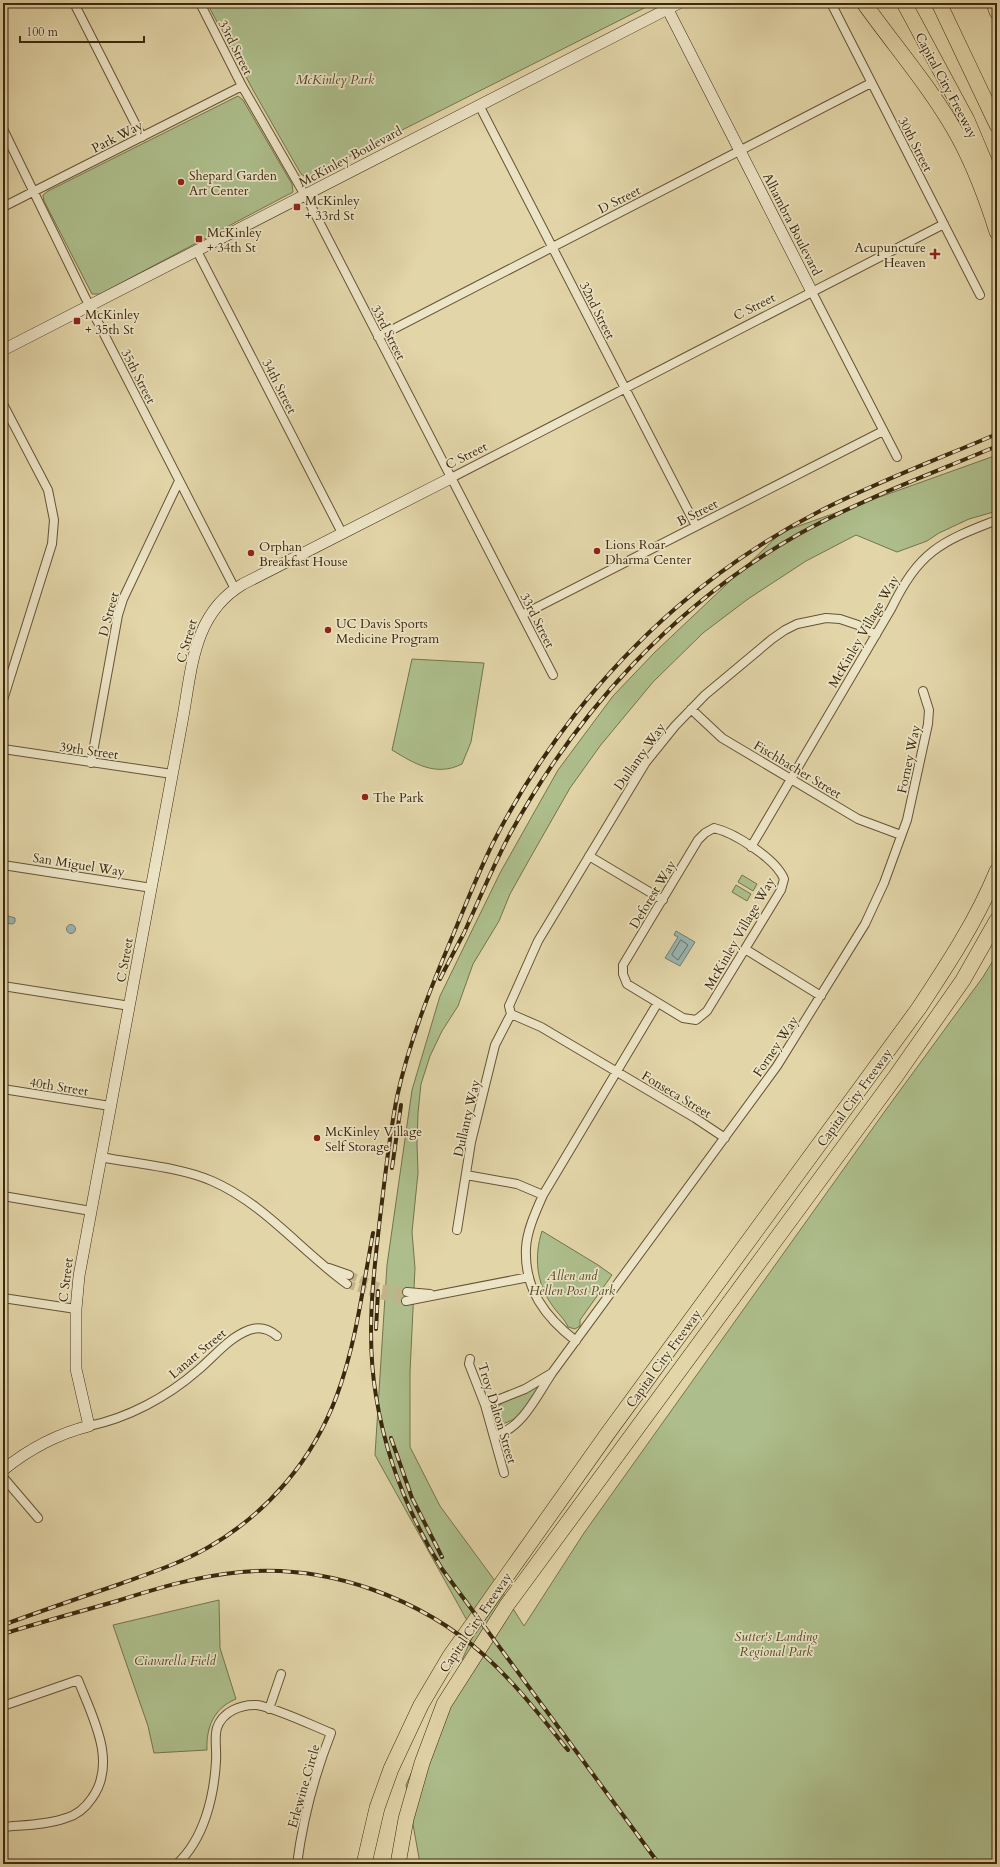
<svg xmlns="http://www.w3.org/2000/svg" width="1000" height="1867" viewBox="0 0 1000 1867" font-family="Cardo,serif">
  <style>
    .green { fill: #adbe8c; stroke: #74744c }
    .water { fill: #99b6b3; stroke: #747e71 }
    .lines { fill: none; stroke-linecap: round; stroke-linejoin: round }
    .shore { stroke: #6a7060; stroke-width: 1 }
    .street-tunnel { stroke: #c1b389; stroke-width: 8; stroke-dasharray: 8 4; stroke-linecap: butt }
    .street-casing { stroke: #665434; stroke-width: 10 }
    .secondary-casing { stroke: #3c290d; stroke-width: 12 }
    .highway-casing { stroke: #3c290d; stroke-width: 16 }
    .street { stroke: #ece4c6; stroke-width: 8 }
    .secondary { stroke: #ece4c6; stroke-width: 11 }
    .highway { stroke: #e2d5a8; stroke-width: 15 }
    .rail-casing { stroke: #3c290d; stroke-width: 4 }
    .rail { stroke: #ece4c6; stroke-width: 2.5; stroke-dasharray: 8; stroke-linecap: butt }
    .poi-dot { fill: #8f2418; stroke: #ece4c6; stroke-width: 1.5 }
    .labels { text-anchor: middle; stroke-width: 3.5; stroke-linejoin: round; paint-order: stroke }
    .street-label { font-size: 13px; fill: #3c290d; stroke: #ece4c6 }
    .park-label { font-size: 13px; font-style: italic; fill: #534726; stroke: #ece4c6 }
    .poi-label { font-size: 13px; fill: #3c290d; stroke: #ece4c6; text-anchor: start }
  </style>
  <rect width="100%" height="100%" fill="#e2d5a8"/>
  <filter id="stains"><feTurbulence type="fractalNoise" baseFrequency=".005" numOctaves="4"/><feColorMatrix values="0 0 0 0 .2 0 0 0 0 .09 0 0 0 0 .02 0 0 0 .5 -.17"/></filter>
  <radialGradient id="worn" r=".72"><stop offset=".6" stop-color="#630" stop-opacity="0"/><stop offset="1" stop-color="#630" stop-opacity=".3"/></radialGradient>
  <path class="green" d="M 207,3 L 651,3 L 648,6 L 307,178 L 301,174 L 253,90 Z
    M 238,96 L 243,100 L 292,184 L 293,192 L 100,294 L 92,294 L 44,201 L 43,195 L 48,191 Z
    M 997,455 L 997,511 L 969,519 L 939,533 L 927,541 L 897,552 L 856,535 L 806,561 L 748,599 L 703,633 L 653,682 L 600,746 L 570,788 L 529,860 L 510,894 L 499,921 L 473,964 L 458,1006 L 442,1031 L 430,1056 L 421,1084 L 418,1113 L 417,1143 L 418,1173 L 412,1232 L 415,1268 L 410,1372 L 410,1447 L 440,1506 L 498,1585 L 524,1626 L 584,1533 L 885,1111 L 983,977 L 997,954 L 997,1864 L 418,1864 L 419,1858 L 406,1785 L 474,1633 L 375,1455 L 387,1265 L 412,1090 L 440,996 L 500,873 L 558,770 L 613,696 L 655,652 L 782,532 Z
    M 412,659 L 484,663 L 471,742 L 462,764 C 436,777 415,764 392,750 Z
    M 742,875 L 757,884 L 753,891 L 738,882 Z
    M 736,885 L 751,894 L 747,901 L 732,892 Z
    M 542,1231 L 598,1265 L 612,1275 L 580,1320 L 580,1326 L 575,1329 L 568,1327 C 565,1319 557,1313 552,1305 C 536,1283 534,1256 542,1231 Z
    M 541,1385 L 517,1418 L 503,1424 L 499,1422 L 495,1415 L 497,1407 L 505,1401 Z
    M 219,1600 L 220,1648 L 236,1699 C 214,1708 206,1727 207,1750 L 154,1753 L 148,1726 L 113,1625 Z"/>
  <path class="water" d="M 8,916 L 15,918 L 15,922 L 13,924 L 3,923 L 3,918 Z
    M66.5 929a4.5 4.5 0 1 1 9 0a4.5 4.5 0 1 1-9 0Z
    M 676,931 L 695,942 L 680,966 L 665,958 L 678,937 L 674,935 Z"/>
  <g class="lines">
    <path class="shore" d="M 681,940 L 688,945 L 678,960 L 672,955 Z"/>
    <path class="street-tunnel" d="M 349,1275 L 382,1288 L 407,1292
      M 347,1284 L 384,1296 L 406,1301"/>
    <g class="street-casing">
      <path id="street" d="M 74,3 L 142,137
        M 200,3 L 242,86 L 310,204 L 553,675
        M 831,3 L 980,295
        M 479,105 L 696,526
        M 3,129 L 85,297 L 235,589
        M 3,207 L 242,86
        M 197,251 L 342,533
        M 812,292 L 897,457
        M 378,337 L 871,83
        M 3,404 L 48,490 L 54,520 L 52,544 L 3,700
        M 451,478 L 944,224
        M 522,615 L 883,431
        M 691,709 L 722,738 L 858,819 L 901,835
        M 3,749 L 172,774
        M 91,763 L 118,615 L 123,599 L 179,481
        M 714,828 C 735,833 776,859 784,879 L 781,890 L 707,1011 L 696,1020 L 683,1018 L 627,984 L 623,974 L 623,965 L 698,840 L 705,833 Z
        M 751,847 L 891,609 C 919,552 939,542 997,520
        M 589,856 L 663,900
        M 3,865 L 152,888
        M 745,949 L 821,996
        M 3,986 L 130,1006
        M 3,1089 L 110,1106
        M 725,1138 L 695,1118 L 541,1027 L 511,1014 L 509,1006 L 538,941 L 646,762 L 675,726 L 705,695 L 772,639 L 785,630 L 797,624 L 826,618 L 840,619 L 858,625 L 876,635
        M 101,1157 C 136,1164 180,1167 212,1181 C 265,1204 301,1251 347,1284
        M 466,1175 L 517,1184 L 543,1195
        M 3,1196 L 91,1211
        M 457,1230 L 471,1142 L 495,1045 L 511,1014
        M 329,1268 L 349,1275
        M 407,1292 L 430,1294
        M 3,1298 L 76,1309
        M 406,1301 L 529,1277
        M 576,1341 C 545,1317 524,1289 526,1248 C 527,1230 536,1211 543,1195 L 657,1004
        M 470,1359 L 469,1364 L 485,1405 L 504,1473
        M 552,1373 L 777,1066 L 865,924 L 884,883 L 907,820 L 928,724 L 929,710 L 923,691
        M 485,1405 L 525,1389 L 552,1373 C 536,1397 523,1427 495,1436
        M 89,1426 C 128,1418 167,1397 197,1371 C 214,1357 228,1338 249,1330 C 260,1326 269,1329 277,1336
        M 3,1477 L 38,1518
        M 3,1706 L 78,1680 C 92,1716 118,1762 92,1798 C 86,1807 77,1815 66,1818 C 47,1825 23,1825 3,1827
        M 269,1709 L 281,1674
        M 177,1864 C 204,1839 214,1797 216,1761 C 217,1750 214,1738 217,1728 C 222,1712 241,1704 257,1705 C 276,1708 311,1725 331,1733 C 314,1776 303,1819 297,1864"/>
    </g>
    <g class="secondary-casing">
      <path id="secondary" d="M 665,4 L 812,292
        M 3,350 L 679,3
        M 3,1470 C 29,1449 57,1434 89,1426 L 76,1369 L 76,1309 L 79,1276 L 182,722 C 192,670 192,614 243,584 L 451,478"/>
    </g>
    <g class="highway-casing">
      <path id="highway" d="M 864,3 C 896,48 933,90 959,138 C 975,168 987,200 997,232
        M 904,3 L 967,120 L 997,191
        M 939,3 L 997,125
        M 994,3 L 997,12
        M 364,1864 L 377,1808 L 391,1769 L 421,1705 L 450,1656 L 608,1433 L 919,1008 C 948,964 977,920 997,871
        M 398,1864 L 406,1819 L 422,1763 L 444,1704 L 507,1605 L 896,1076 L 963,980 L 997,920"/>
    </g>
    <use href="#street" class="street"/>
    <use href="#secondary" class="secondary"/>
    <use href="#highway" class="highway"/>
    <g class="rail-casing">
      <path id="rail" d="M 440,979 C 448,963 456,948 464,933 C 479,900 493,866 510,834 C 578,710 675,604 799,534 C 862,499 931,474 997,446
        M 392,1168 L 401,1105
        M 376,1329 L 378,1291
        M 391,1438 L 412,1498 L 442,1557
        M 3,1625 C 41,1611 79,1598 117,1585 C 147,1574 179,1564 207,1548 C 267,1514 313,1460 337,1395 C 356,1344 363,1286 373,1233
        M 3,1634 C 41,1622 79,1612 117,1601 C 158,1588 198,1576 241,1572 C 328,1564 421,1598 485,1656 C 516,1684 542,1718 568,1750
        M 659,1864 L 442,1569 C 409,1516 386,1458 376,1396 C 366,1337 373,1277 380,1218 C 385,1178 389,1137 397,1097 C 409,1042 431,987 453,935 C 466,904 478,873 493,843 C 538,754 602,672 677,607 C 720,570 769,537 820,511 C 877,482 938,459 997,434"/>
    </g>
    <use href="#rail" class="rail"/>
  </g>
  <g class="poi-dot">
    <circle cx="181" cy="182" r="4"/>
    <rect x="293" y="203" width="8" height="8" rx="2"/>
    <rect x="195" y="235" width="8" height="8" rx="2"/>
    <path d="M933 248h4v4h4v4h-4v4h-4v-4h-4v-4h4z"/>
    <rect x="73" y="317" width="8" height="8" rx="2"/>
    <circle cx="597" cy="551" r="4"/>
    <circle cx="251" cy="553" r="4"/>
    <circle cx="328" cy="630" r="4"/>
    <circle cx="365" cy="797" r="4"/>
    <circle cx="317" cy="1138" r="4"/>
  </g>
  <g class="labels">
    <g class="street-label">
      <text transform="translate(236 47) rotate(63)" y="5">33rd Street</text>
      <text transform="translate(947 85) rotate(62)" y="5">Capital City Freeway</text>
      <text transform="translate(117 136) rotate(-27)" y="5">Park Way</text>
      <text transform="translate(916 144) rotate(63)" y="5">30th Street</text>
      <text transform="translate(350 156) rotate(-28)" y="5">McKinley Boulevard</text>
      <text transform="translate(619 199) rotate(-27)" y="5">D Street</text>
      <text transform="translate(793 224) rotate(63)" y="5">Alhambra Boulevard</text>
      <text transform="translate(754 306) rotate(-27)" y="5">C Street</text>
      <text transform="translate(598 310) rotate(63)" y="5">32nd Street</text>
      <text transform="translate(389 332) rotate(63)" y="5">33rd Street</text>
      <text transform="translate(139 376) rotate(63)" y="5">35th Street</text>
      <text transform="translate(280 386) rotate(63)" y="5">34th Street</text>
      <text transform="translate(466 455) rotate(-27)" y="5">C Street</text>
      <text transform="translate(697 512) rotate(-27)" y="5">B Street</text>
      <text transform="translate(108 614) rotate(-75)" y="5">D Street</text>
      <text transform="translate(538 620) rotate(63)" y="5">33rd Street</text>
      <text transform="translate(863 631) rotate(-60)" y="5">McKinley Village Way</text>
      <text transform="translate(186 641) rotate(-74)" y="5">C Street</text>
      <text transform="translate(89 750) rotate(8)" y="5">39th Street</text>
      <text transform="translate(639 756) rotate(-55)" y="5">Dullanty Way</text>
      <text transform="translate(908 759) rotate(-78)" y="5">Forney Way</text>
      <text transform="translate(798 769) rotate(31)" y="5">Fischbacher Street</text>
      <text transform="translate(79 864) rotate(9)" y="5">San Miguel Way</text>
      <text transform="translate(652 894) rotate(-59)" y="5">Deforest Way</text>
      <text transform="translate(739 933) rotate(-60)" y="5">McKinley Village Way</text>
      <text transform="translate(124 960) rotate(-80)" y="5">C Street</text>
      <text transform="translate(775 1046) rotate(-56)" y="5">Forney Way</text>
      <text transform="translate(59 1086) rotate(9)" y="5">40th Street</text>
      <text transform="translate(677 1094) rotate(31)" y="5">Fonseca Street</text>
      <text transform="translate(854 1097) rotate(-54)" y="5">Capital City Freeway</text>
      <text transform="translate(466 1118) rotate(-77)" y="5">Dullanty Way</text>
      <text transform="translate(65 1280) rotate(-83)" y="5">C Street</text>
      <text transform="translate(197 1353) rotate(-40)" y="5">Lanatt Street</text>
      <text transform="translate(663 1358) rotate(-54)" y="5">Capital City Freeway</text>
      <text transform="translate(498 1413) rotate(73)" y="5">Troy Dalton Street</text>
      <text transform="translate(475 1622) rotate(-56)" y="5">Capital City Freeway</text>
      <text transform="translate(303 1786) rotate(-74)" y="5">Erlewine Circle</text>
    </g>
    <g class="park-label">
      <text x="335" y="84">McKinley Park</text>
      <text x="572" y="1280">Allen and<tspan x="572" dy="15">Hellen Post Park</tspan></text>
      <text x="776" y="1641">Sutter's Landing<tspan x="776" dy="15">Regional Park</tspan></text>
      <text x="175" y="1665">Ciavarella Field</text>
    </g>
    <g class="poi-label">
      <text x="189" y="180">Shepard Garden<tspan x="189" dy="15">Art Center</tspan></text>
      <text x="305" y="205">McKinley<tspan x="305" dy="15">+ 33rd St</tspan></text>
      <text x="207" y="237">McKinley<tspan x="207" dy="15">+ 34th St</tspan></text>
      <text x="926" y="252" text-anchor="end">Acupuncture<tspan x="926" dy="15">Heaven</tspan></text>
      <text x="85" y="319">McKinley<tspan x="85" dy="15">+ 35th St</tspan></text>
      <text x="605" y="549">Lions Roar<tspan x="605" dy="15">Dharma Center</tspan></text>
      <text x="259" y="551">Orphan<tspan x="259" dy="15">Breakfast House</tspan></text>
      <text x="336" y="628">UC Davis Sports<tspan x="336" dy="15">Medicine Program</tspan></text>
      <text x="373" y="802">The Park</text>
      <text x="325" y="1136">McKinley Village<tspan x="325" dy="15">Self Storage</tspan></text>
    </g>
  </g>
  <rect width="1000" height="1867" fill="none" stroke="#e2d5a8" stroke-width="16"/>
  <rect x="4" y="4" width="992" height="1859" fill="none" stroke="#3c290d" stroke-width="2"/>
  <rect x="8" y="8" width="984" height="1851" fill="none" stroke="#3c290d"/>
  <path d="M20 36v6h124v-6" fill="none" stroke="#3c290d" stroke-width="2"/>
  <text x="26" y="36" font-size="12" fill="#3c290d" stroke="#ece4c6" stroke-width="3" paint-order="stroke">100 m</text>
  <rect width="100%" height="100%" filter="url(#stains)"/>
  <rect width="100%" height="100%" fill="url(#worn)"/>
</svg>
